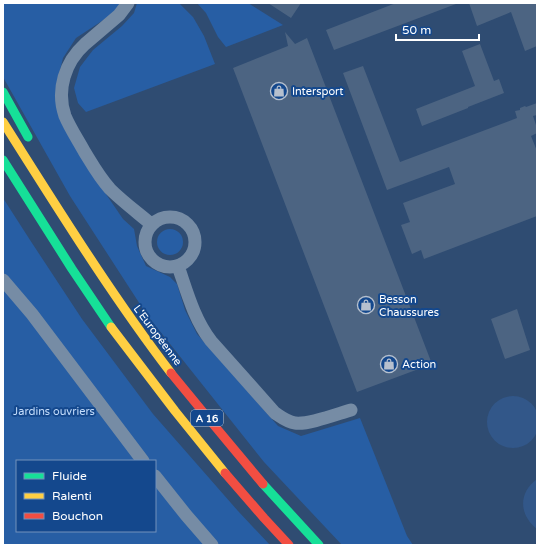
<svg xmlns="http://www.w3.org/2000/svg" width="540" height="548" viewBox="0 0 540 548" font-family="'Varela Round',sans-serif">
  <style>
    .green { fill: #275ea4; fill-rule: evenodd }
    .water { fill: #325789 }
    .building { fill: #4c6482 }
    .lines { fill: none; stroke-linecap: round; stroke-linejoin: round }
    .street { stroke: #768ca5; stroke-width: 13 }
    .fast { stroke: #16e098; stroke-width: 9 }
    .slow { stroke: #ffcf43; stroke-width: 9 }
    .jam { stroke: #f24e42; stroke-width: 9 }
    .labels { text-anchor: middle; stroke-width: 4; stroke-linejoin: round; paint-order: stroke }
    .shield { fill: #14488d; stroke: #b8c8dd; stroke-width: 1 }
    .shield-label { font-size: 10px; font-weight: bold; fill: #fff }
    .poi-label { font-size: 11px; fill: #fff; stroke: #14488d; text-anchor: start }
    .street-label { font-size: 11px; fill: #fff; stroke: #14488d }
    .park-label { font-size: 11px; fill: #c4ddfc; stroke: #14488d }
  </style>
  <rect width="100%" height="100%" fill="#2f4c72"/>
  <path class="green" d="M 3,3 L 120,3 L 114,13 L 76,38 L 63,58 L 58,78 L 82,159 L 123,219 L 134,229 L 137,246 L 146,266 L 170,277 L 177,284 L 185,310 L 197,334 L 278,426 L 301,436 L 360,418 L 407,536 L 413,545 L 342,545 L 264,462 L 147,315 L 70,196 L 3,77 Z
    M 137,3 L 179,3 L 193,17 L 204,36 L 215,64 L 86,112 L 78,103 L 74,88 L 80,67 L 93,50 L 122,26 L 134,13 Z
    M 197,3 L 248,3 L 283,25 L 226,47 L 218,37 L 206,13 Z
    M 3,198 L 30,240 L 82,319 L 153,414 L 238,511 L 270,545 L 3,545 ZM 17,461 L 155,461 L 155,531 L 17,531 Z
    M157 242a13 13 0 1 1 26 0a13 13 0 1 1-26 0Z"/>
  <path class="water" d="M487 422a26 26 0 1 1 52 0a26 26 0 1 1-52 0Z
    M 537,479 L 537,529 C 519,515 518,493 537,479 Z"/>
  <path class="building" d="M 268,3 L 301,3 L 291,18 Z
    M 396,3 L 456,4 L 334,50 L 326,30 Z
    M 469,3 L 537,3 L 537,46 L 525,51 L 511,12 L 477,26 Z
    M 285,32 L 295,44 L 307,38 L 432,364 L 357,392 L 233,68 L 288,46 Z
    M 480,44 L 494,81 L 499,79 L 504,93 L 468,107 L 468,108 L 422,126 L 416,109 L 475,86 L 462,51 Z
    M 363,66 L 400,162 L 517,118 L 515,111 L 520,110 L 520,108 L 525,106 L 526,107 L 537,103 L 537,115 L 533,116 L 537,128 L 537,133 L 531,136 L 537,151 L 537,216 L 424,259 L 421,250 L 412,254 L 401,225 L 410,222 L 403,203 L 455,184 L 449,167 L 387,190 L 343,73 Z
    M 517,309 L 530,350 L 505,359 L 491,319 Z"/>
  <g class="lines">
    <path class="street" d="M 128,3 L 119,15 L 85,44 C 65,62 56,90 65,116 C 70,128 78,140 84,151 C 92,164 99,177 110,189 C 122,201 138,213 151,224
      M145 242a25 25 0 1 1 50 0a25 25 0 1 1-50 0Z
      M 178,266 C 187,292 194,319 211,341 L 275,413 C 281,417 287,422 295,423 C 308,425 337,414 351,410
      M 3,280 L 32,314 L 143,461
      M 155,476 L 186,515 L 212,545"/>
    <path class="fast" d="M 3,92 L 28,137
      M 3,160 L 72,269 L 111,327
      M 263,484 L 319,545"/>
    <path class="slow" d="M 3,122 C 57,207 110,293 171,373
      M 111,327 L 175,411 L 225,473"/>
    <path class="jam" d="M 171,373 L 208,418 L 263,484
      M 225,473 L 264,518 L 289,545"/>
  </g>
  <defs>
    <g id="shop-ring" transform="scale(0.9)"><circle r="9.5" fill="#14488d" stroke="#b6c0ce" stroke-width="1.5"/><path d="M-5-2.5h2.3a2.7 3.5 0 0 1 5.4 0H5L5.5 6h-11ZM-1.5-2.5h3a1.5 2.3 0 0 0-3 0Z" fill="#b6c0ce"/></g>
  </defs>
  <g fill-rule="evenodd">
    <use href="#shop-ring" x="279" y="91"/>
    <use href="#shop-ring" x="366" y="305"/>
    <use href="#shop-ring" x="389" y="364"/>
  </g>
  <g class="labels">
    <rect class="shield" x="191" y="410" width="32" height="16" rx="3"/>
    <g class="shield-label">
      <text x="207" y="422">A 16</text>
    </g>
    <g class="poi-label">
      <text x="292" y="95">Intersport</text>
      <text x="379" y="303">Besson<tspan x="379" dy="13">Chaussures</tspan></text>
      <text x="402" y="368">Action</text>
    </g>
    <g class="street-label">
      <text transform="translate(158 335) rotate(53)" y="4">L'Européenne</text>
    </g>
    <g class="park-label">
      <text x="54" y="415">Jardins ouvriers</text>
    </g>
  </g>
  <rect width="540" height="548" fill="none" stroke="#ffffff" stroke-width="8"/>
  <rect x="16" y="460" width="140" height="72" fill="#14488d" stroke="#7291bb"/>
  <rect x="24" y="473" width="20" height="6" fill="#16e098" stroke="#7291bb"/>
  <text x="52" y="480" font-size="12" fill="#ffffff">Fluide</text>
  <rect x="24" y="493" width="20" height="6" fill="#ffcf43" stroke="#7291bb"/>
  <text x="52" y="500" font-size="12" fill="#ffffff">Ralenti</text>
  <rect x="24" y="513" width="20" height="6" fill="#f24e42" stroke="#7291bb"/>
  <text x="52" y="520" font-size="12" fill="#ffffff">Bouchon</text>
  <path d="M396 34v6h83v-6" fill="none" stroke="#ffffff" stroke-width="2"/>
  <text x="402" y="34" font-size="12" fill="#ffffff" stroke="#14488d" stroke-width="3" paint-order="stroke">50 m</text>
</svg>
